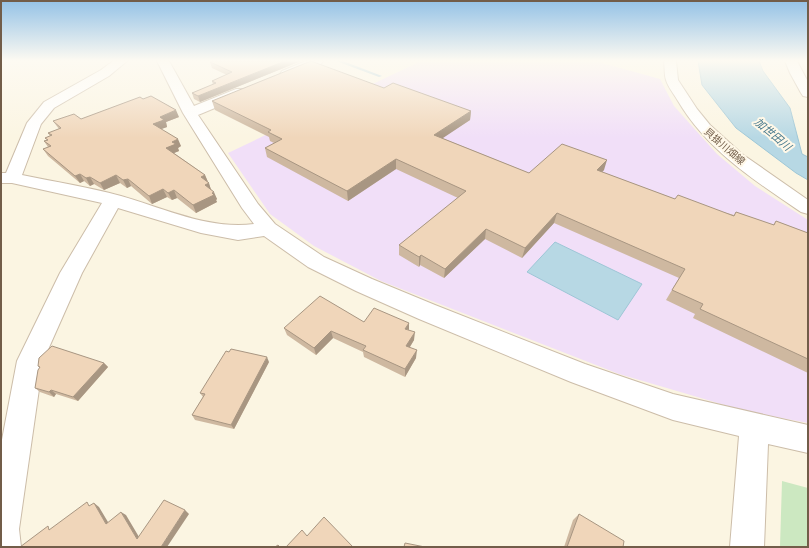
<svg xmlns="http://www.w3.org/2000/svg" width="809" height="548" viewBox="0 0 809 548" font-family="'Asap Condensed','Noto Sans JP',sans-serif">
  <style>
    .education { fill: #f1dff8 }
    .green { fill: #cce8c1 }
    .water { fill: #b7d8e4; stroke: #9dc6d6 }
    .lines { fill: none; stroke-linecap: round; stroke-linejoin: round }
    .stream { fill: #9dc6d6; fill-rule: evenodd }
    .minor-casing { stroke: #ccbda9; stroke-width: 2 }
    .minor { fill: #fff; fill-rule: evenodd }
    .wall { fill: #ceb8a0 }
    .shaded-wall { fill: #a89682 }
    .building { fill: #f0d6ba; stroke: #a89682 }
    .labels { text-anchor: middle; stroke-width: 4; stroke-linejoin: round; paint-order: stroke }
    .far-street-label { font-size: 10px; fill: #725d49; stroke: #fff8e8 }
    .far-water-label { font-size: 11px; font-style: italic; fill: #46788c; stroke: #fff8e8 }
  </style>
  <rect width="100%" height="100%" fill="#fbf5e2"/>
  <path class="education" d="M 421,61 L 595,61 L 660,79 L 674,106 L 717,154 L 755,186 L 808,220 L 808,423 L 745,411 L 619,374 L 381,281 L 314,246 L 270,214 L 228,153 Z"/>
  <path class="green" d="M 782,481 L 808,488 L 808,547 L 780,547 Z"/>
  <path class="water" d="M 698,61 L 759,61 L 763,71 L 790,108 L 802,154 L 808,157 L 808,180 L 796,173 L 736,128 L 702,85 Z
    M 555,242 L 642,284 L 618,320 L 527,272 Z"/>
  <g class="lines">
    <path class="stream" d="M 336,61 L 343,61 L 382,76 L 379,77 Z"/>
    <g class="minor-casing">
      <path id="minor" d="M 113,61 L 127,61 L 109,76 L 54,108 L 41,124 L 22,175 C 55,182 88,187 121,196 C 163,208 209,230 254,224 L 242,208 L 183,113 L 157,61 L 169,61 L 194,106 L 236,89 L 246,89 L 248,92 L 246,95 L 198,115 L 258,204 L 275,224 L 324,257 L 372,279 L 435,305 L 585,364 L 673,394 L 808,425 L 808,453 L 768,444 L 764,547 L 730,547 L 739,436 L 673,420 L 571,382 L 419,319 L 356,291 L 308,267 L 264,236 L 238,240 L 201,233 L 118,208 L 82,273 L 43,361 L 19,529 L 21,547 L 1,547 L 1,445 L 17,361 L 60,273 L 102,203 L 12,183 L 1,183 L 1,173 L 6,173 L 27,123 L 44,102 L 101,70 Z
        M 306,61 L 323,61 L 321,64 L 290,77 L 282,77 L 280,74 L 282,71 Z
        M 664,61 L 676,61 L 678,80 L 697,109 L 710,125 L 742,154 L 808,200 L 808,214 L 801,212 C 755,181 707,150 678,101 C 674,94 668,87 666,80 C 664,74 665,67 664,61 Z
        M 785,61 L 797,61 L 808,82 L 808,97 L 803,96 L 801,93 L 790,73 Z"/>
    </g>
    <use href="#minor" class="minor"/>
  </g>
  <path class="wall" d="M 213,61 L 301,61 L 200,102 L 194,99 L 192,93 L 213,85 L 212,81 L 227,75 L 212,68 L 210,62 Z
    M 384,88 L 471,111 L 470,120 L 442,138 L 529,173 L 604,170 L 602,172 L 675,199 L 734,215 L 736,212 L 773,225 L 776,221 L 808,233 L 808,373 L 693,318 L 695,314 L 666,300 L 679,278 L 554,223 L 522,258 L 485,239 L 444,278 L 420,265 L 419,267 L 399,255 L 399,245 L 458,198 L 396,169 L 348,201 L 267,157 L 265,148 L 274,143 L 270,141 L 269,137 L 215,110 L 212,101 Z
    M 179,117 L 166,122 L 167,127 L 161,129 L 181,146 L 178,148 L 179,151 L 174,153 L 205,175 L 211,189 L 217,199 L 216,200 L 217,202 L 196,213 L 177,198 L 172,200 L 167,197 L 152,204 L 131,186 L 127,188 L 120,183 L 104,190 L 94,184 L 90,186 L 84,181 L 80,183 L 48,156 L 43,149 L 48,147 L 44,141 L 47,140 L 45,138 L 50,136 L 48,133 L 59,129 L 53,121 L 81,119 Z
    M 364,322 L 409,330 L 414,340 L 410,347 L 416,358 L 405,377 L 364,357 L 363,352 L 333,338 L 316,355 L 287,335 L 284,328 Z
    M 269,362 L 234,429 L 195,420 L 192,415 L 203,397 L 200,393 Z
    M 104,363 L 108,367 L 78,401 L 56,394 L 54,397 L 40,392 L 35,388 L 40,368 L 38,366 Z
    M 579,514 L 623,547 L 564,547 L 573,520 Z"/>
  <path class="shaded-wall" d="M 285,61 L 301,61 L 200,102 L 198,96 Z
    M 176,110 L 179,117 L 166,122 L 167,127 L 156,131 L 153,124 L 160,117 Z
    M 471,111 L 470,120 L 434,144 L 434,135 Z
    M 178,139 L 181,146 L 178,148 L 179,151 L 169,155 L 166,148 L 172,142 Z
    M 396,159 L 396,169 L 348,201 L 347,191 Z
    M 607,160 L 604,170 L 594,180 L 597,170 Z
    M 80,174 L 84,181 L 80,183 L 75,176 Z
    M 116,175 L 120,183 L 104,190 L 100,183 Z
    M 205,175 L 208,182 L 201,177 Z
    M 90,177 L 94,184 L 90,186 L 86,178 Z
    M 128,179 L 131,186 L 127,188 L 123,180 Z
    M 209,183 L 211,190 L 205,185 Z
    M 163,189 L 167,197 L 152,204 L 149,196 Z
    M 174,190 L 177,198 L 172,200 L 168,193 Z
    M 214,192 L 217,199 L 216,200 L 217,202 L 196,213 L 193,205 Z
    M 557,213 L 554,223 L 522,258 L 525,248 Z
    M 486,229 L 485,239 L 444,278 L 445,269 Z
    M 421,255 L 420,265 L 419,267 L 419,257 Z
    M 409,323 L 409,330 L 405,329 Z
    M 331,331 L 333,338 L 316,355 L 314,348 Z
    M 415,332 L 414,340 L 406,353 L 406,346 Z
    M 417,350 L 416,358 L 405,377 L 405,369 Z
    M 267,357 L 269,362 L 234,429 L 231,425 Z
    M 104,363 L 108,367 L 78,401 L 73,397 Z
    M 51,390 L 56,394 L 54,397 L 49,392 Z
    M 94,503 L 99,507 L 111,527 L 106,524 Z
    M 185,510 L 189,514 L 167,547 L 161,547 Z
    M 121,512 L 126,515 L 142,542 L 137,539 Z"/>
  <path class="building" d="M 213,61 L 285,61 L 198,96 L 192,93 L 216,83 L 212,81 L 232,72 L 210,62 Z
    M 311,61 L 384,88 L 393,83 L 471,111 L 434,135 L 529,173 L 562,144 L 607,160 L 597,170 L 675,199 L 678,195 L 734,216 L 736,212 L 774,225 L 776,221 L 808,233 L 808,359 L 700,309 L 703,304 L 672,290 L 685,269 L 557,213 L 525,248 L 486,229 L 445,269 L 421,255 L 419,257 L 399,245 L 466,191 L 396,159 L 347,191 L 265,148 L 282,139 L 268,132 L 271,130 L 212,101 Z
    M 151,96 L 176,110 L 160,117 L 164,120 L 153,124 L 178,139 L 172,142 L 176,144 L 166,148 L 205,175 L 201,177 L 209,183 L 205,185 L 214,192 L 212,193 L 214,195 L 193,205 L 174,190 L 168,193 L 163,189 L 149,196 L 128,179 L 123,180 L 116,175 L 100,183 L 90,177 L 86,178 L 80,174 L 75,176 L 43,149 L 51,146 L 44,141 L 48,140 L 45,138 L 52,135 L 48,133 L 61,128 L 53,121 L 74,114 L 81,119 L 140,97 L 143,99 Z
    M 320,296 L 364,322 L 374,308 L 409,323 L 405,329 L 415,332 L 406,346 L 417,350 L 405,369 L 363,350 L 366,346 L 331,331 L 314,348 L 284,328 Z
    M 52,346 L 104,363 L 73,397 L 51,390 L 49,392 L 35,388 L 38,370 L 40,367 L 38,366 L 39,358 Z
    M 231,349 L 267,357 L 231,425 L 192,415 L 205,394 L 200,393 L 226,351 L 229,352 Z
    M 164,500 L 185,510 L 161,547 L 20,547 L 48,526 L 49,530 L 87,502 L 89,506 L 94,503 L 106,524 L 121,512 L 137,539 Z
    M 579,514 L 624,541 L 623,547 L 567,547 Z
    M 324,517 L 353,547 L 286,547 L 302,530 L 307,536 Z
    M 405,543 L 425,547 L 404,547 Z
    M 278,545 L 280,547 L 275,547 Z"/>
  <linearGradient id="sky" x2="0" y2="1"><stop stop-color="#94c2e6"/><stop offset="0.44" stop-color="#fdfaf2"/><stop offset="1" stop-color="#fdfaf2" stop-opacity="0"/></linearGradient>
  <rect width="809" height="138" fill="url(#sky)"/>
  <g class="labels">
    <g class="far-street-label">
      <text transform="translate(725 146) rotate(41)" y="4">貝掛川畑線</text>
    </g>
    <g class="far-water-label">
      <text transform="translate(773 134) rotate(40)" y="4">加世田川</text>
    </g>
  </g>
  <rect width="809" height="548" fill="none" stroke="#725d49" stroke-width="4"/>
</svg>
